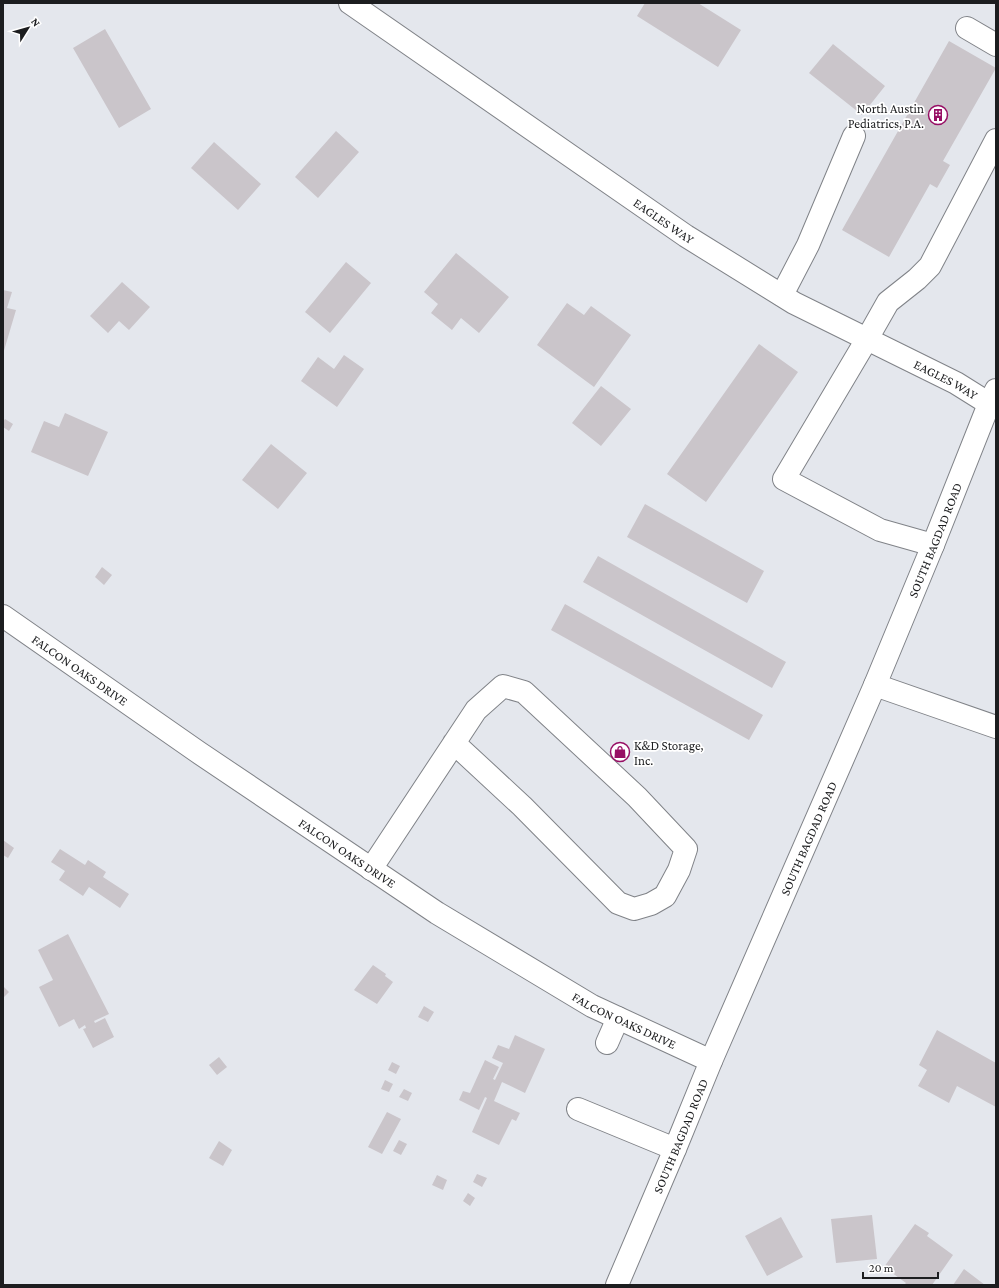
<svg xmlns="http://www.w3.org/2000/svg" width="999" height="1288" viewBox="0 0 999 1288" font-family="'Crimson Pro',serif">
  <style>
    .building { fill: #cac5ca }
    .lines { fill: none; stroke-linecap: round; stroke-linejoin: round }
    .minor-casing { stroke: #808388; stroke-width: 24 }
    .major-casing { stroke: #808388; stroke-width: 24 }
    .minor { stroke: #fff; stroke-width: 22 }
    .major { stroke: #fff; stroke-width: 22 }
    .labels { text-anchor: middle; stroke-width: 3.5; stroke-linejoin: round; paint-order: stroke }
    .poi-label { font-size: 13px; fill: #1c1d1f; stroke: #fff; text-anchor: end }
    .street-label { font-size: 13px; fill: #1c1d1f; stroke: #fff }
  </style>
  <rect width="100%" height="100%" fill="#e4e7ed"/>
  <path class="building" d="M 645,3 L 698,3 L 741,30 L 718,67 L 637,16 Z
    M 105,29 L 151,109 L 119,128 L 73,48 Z
    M 949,41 L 996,68 L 943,161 L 950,165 L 937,188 L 930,184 L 889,257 L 842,230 Z
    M 833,44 L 885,86 L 862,115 L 809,73 Z
    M 336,131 L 359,152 L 318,198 L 295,177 Z
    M 214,142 L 261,184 L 238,210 L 191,168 Z
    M 456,253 L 509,297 L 479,333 L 461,318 L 452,330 L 431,313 L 438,304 L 424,292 Z
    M 346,262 L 371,283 L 330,333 L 305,312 Z
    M 122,282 L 150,307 L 129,330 L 119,321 L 108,333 L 90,316 Z
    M 3,290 L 12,292 L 7,308 L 16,310 L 3,354 Z
    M 567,303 L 584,315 L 591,306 L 631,335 L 594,387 L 537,345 Z
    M 759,344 L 798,372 L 706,502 L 667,474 Z
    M 344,355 L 364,369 L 337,407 L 301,381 L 318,357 L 334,369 Z
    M 601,386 L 631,409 L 601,446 L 572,423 Z
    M 65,413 L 108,432 L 88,476 L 31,452 L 44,421 L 59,427 Z
    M 5,419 L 13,424 L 9,431 L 3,427 L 3,422 Z
    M 271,444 L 307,473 L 278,509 L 242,480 Z
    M 645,504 L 764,571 L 747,603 L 627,537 Z
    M 598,556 L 786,662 L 772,688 L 583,582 Z
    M 102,567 L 112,575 L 104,585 L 95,577 Z
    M 565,604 L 763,715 L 749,740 L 551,630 Z
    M 3,840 L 14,848 L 8,858 L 3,855 Z
    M 60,849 L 85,865 L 88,860 L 106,872 L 103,877 L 129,894 L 120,908 L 89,887 L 83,896 L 59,880 L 65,871 L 51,862 Z
    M 68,934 L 109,1014 L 94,1021 L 95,1023 L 105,1018 L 114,1037 L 93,1048 L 83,1029 L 86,1028 L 85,1025 L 79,1029 L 74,1019 L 59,1027 L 39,987 L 53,980 L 38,950 Z
    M 373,965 L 386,974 L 385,976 L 393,982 L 377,1004 L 354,990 Z
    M 3,986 L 9,992 L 3,998 Z
    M 424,1006 L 434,1012 L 428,1022 L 418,1017 Z
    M 937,1030 L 996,1063 L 996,1107 L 957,1086 L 949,1103 L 918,1086 L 927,1070 L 919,1065 Z
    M 515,1035 L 545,1049 L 525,1093 L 502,1082 L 494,1101 L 520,1113 L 516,1121 L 512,1119 L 499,1145 L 472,1132 L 487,1098 L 485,1097 L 479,1110 L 459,1100 L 463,1091 L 470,1093 L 485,1060 L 499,1067 L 493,1079 L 495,1080 L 503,1063 L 492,1058 L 498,1045 L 509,1049 Z
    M 219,1057 L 227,1067 L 217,1075 L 209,1065 Z
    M 392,1062 L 400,1066 L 396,1074 L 388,1070 Z
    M 385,1080 L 393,1084 L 389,1092 L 381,1089 Z
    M 404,1089 L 412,1093 L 408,1101 L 399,1097 Z
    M 387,1112 L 401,1119 L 382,1154 L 368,1147 Z
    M 399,1140 L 407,1144 L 401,1155 L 393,1151 Z
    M 219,1141 L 232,1150 L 223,1166 L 209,1158 Z
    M 477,1174 L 487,1178 L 482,1187 L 473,1182 Z
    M 437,1175 L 447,1180 L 443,1190 L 432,1185 Z
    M 468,1193 L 475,1198 L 470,1206 L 463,1201 Z
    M 872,1215 L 877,1259 L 836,1263 L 831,1219 Z
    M 781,1217 L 803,1257 L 767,1276 L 745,1236 Z
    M 915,1224 L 929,1233 L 927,1236 L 953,1255 L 932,1285 L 904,1285 L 906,1283 L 884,1267 Z
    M 964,1269 L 985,1285 L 953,1285 Z"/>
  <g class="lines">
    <g class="minor-casing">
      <g id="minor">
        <path id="s1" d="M 350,3 L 686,236 L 794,303 L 956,383 L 996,408"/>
        <path d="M 967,28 L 996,45"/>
        <path d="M 782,295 L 808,245 L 854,136"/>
        <path d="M 933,545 L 880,530 L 784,479 L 867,339 L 888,302 L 917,279 L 930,266 L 996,140"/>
        <path id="s2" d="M 3,616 L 198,752 L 437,913 L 592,1006 L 711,1061"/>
        <path d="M 875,685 L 996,727"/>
        <path d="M 371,869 L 476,710 L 503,686 L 524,692 L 637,797 L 686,849 L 679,870 L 665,896 L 651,904 L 634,909 L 618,903 L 522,806 L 454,743"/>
        <path d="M 607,1043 L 618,1018"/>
        <path d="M 578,1109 L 675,1149"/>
      </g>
    </g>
    <g class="major-casing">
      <g id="major">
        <path id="s3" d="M 617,1285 L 675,1149 L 711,1061 L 875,685 L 933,545 L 989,404 L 996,390"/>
      </g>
    </g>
    <use href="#minor" class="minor"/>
    <use href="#major" class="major"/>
  </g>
  <defs>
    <g id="building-ring" transform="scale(1)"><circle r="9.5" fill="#fff" stroke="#970e64" stroke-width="1.5"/><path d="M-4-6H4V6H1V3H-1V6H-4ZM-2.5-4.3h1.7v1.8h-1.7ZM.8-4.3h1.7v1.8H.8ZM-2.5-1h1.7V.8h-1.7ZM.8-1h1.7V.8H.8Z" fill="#970e64"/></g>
    <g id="shop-ring" transform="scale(1)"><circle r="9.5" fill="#fff" stroke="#970e64" stroke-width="1.5"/><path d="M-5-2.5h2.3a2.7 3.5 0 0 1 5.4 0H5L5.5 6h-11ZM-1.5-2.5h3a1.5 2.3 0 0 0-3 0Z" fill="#970e64"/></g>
  </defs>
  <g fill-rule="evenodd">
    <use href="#building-ring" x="938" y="115"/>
    <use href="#shop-ring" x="620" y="752"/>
  </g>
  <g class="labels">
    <g class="poi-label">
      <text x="924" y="113">North Austin<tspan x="924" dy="15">Pediatrics, P.A.</tspan></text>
      <text x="634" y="750" text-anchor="start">K&amp;D Storage,<tspan x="634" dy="15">Inc.</tspan></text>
    </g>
    <g class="street-label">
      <text dy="5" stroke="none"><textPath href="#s1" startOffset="382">EAGLES WAY</textPath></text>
      <text dy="5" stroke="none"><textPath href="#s1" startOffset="706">EAGLES WAY</textPath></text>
      <text dy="5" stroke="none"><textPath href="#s3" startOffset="810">SOUTH BAGDAD ROAD</textPath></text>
      <text dy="5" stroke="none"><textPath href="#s2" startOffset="94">FALCON OAKS DRIVE</textPath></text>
      <text dy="5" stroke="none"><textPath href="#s3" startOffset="486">SOUTH BAGDAD ROAD</textPath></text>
      <text dy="5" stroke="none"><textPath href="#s2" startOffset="418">FALCON OAKS DRIVE</textPath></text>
      <text dy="5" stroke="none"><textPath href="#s2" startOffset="742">FALCON OAKS DRIVE</textPath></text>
      <text dy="5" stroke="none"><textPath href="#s3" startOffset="162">SOUTH BAGDAD ROAD</textPath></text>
    </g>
  </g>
  <rect width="999" height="1288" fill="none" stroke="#1c1d1f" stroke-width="8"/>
  <g transform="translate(28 28) rotate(53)" stroke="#ffffff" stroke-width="3" paint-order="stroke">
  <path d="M0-3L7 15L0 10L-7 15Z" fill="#1c1d1f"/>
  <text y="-6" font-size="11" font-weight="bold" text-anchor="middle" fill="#1c1d1f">N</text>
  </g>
  <path d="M863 1272v6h75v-6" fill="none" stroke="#1c1d1f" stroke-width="2"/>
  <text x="869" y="1272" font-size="12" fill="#1c1d1f" stroke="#ffffff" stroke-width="3" paint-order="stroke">20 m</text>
</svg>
